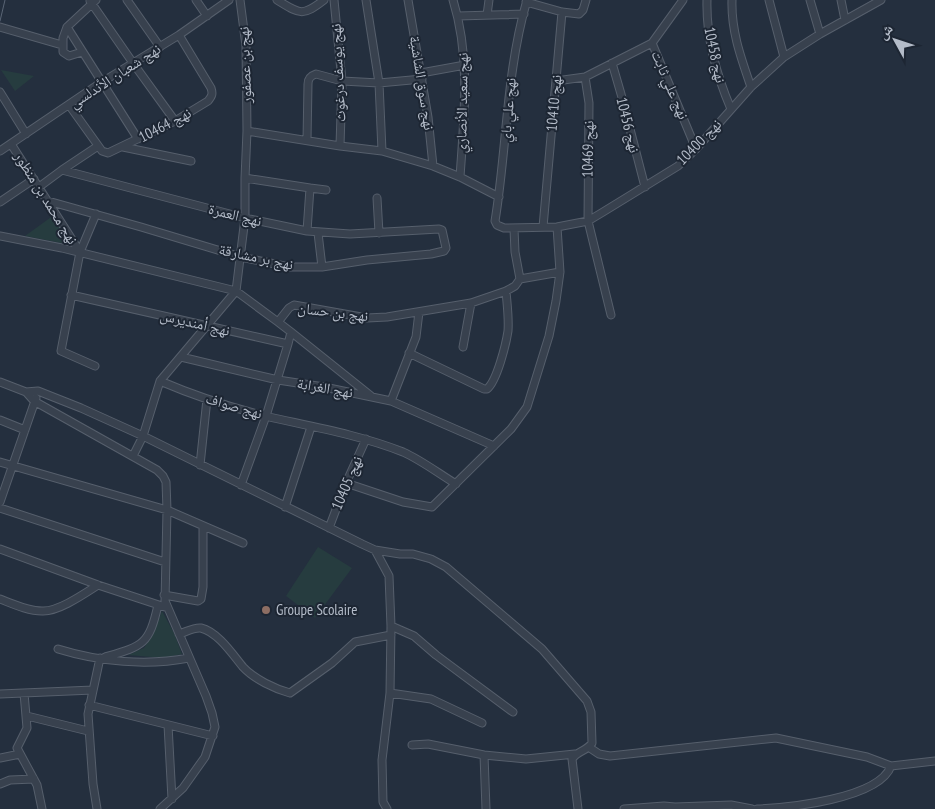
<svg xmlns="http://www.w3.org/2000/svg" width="935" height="809" viewBox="0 0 935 809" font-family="'PT Sans Narrow','Noto Naskh Arabic',sans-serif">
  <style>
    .green { fill: #263c3f }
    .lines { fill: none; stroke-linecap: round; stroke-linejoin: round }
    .minor-casing { stroke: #565f6c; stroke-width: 9 }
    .minor { stroke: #38414e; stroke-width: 7 }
    .tram { stroke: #5a6575; stroke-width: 1 }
    .education-dot { fill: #8d6e63; stroke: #1d2633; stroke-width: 2 }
    .labels { text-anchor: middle; stroke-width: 4; stroke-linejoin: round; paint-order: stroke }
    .street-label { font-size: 15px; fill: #b4bcc9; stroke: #1d2633 }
    .poi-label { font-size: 15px; fill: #b4bcc9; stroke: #1d2633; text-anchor: start }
  </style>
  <rect width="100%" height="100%" fill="#242f3e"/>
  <path class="green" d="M 1,70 L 34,76 L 15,91 Z
    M 54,215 L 72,245 L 25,236 Z
    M 318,547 L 352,568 L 315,618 L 286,596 Z
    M 162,611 L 174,633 L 182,654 L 163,658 L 128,655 L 144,648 L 152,636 Z"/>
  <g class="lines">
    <g class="minor-casing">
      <path id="minor" d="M 96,0 L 67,27 L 138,139
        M 127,0 L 160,47
        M 196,0 L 207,16
        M 240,0 L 246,46 L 247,131 L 245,178
        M 277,0 C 300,14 302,17 324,0
        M 334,0 L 342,81 L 340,146
        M 366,0 L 379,83 L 382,151
        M 408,0 L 428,117 L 433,166
        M 453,0 C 471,58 464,118 460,177
        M 527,0 C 506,72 507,148 495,221 L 497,225 L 504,228 L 557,227 L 588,221 L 603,212 L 678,166 L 696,149 L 751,87 L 784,57 L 820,34 L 881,0
        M 707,0 C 706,38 716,74 731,109
        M 732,0 C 731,31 741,58 751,87
        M 769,0 L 784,57
        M 810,0 L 820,34
        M 841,0 L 845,20
        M 90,1 L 133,63 L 175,121
        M 526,2 L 562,12 L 579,14 L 583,10 L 586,0
        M 487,15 L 489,0
        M 458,16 L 524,14
        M 0,27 L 62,45
        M 67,27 L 63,38 L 63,52 L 69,56 L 82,52
        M 652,43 L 696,149
        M 612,63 L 621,94 L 645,187
        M 421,73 L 465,65
        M 585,77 L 589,103 L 588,221 L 611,315
        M 556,81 L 585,77 L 652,43 L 683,0
        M 0,92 L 26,134
        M 69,105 L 102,151 L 108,153 L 175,121 L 208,101 C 212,96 213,94 211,88 L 179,35
        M 247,131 L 340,146 L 382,151 L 433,166 L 460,177 L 499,197
        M 307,140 L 308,84 C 308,79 310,76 316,74 L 342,81 L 379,83 L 422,79
        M 11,144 L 80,252
        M 123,147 L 191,161
        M 0,151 L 102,82 L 179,35 L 229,0
        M 62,170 L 98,146
        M 39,187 L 62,170 L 245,218 L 307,231 L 350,234 L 439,229 L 442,230 L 446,248 L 444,251 L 431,254 L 367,260 L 322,267 L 289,267 L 241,257 L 141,227 L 48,201
        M 377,198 L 379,233
        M 0,202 L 34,179
        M 543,227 L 562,12
        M 514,229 L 515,252 L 520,279
        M 307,231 L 310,188 L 326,190
        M 318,233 L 322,267
        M 0,236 L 62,248 L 236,291 L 278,322 L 289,308 L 294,305 L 367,318 L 387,317 L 471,303 L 506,291 L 515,286 L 520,279 L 560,272
        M 71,295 L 288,344 L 291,332 L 371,396
        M 278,322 L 291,332
        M 463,347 L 471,303
        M 409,353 L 484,389 L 487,389 C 497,381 506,344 508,331 C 509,318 507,304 506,291
        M 181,357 L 278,380 L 324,387 L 391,401 L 494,446
        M 95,366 L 61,351 L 80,252 L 96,214
        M 160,381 C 195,396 232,408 269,417 C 314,427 360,435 403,452 C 421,460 438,473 456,484
        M 0,382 L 26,392 L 34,401 L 157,470 L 163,476 L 166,482 L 167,510 L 165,601 L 206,696 L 212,713 L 215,727 L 205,757 L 183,788 L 160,809
        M 26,392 L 38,391 L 81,408 L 143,436 L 362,544 L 375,550 L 400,554 L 413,554 L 431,559 L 446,567 L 542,649 L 587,701 L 591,712 L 592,743 C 587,751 577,751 572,759 L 578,809
        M 391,401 L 416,337 L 419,312
        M 0,420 L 25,430
        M 133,456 L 143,436 L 160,381 L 236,291 L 245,218 L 245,178 L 310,188
        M 0,462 L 167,510 L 243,543
        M 200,465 L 207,399
        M 346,483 L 403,502 L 432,507 L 511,429 L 527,407 L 549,336 L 556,301 L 560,272 L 557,227
        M 241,485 L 266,416 L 288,344
        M 0,502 L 36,398
        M 285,507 L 311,427
        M 0,508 L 165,562
        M 329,528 L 346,483 L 366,439
        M 0,549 L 98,585 L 168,608
        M 375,550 L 389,576 L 391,626 L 390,693 L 382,760 L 383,802 L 387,809
        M 164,595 L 198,601 L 201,599 L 203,587 L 203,526
        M 0,599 C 13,604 28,611 42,611 C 58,612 84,594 98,585
        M 391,626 L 414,636 L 436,655 L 513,712
        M 179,634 C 186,632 194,627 201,628 C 218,632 233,655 243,667 C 254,679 275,689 290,693 L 332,663 L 355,642 L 391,635
        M 58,649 C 100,662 147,666 189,658
        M 105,657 C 143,646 149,645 158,605
        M 24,693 L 27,728 L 17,748 L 37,785 L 42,809
        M 390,693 L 431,699 L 482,723
        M 0,694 L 93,690
        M 89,705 L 213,736
        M 27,716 L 88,731
        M 168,725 L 172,799
        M 412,745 L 428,744 L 484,755 L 526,759 L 575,754
        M 590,748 L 599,754 L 610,756 L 776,738 L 867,757 L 891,766 L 935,761
        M 484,755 L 486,809
        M 0,758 L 20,754
        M 0,784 L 10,780 L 34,779
        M 97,809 L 93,784 L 88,714 L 100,658
        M 624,809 L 664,806 L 675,807 L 731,805 L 752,809
        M 757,809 C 787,808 879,799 891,766"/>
    </g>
    <use href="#minor" class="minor"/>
    <path class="tram" d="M 0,21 L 5,0"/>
  </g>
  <circle class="education-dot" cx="266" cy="610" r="5"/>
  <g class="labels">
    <g class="street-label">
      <text transform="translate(715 55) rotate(78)" y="5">نهج 10458</text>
      <text transform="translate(245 65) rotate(-92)" y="5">نهج بن عصفور</text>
      <text transform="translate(338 73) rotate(-93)" y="5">نهج يوسف درغوث</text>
      <text transform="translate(115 76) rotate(-33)" y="5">نهج شعبان الأندلسي</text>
      <text transform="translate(422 83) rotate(81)" y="5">نهج سوق الشاشية</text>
      <text transform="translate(670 85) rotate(67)" y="5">نهج علي ثابت</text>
      <text transform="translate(462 103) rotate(-89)" y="5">نهج سعيد الأنصاري</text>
      <text transform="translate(554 103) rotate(-85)" y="5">نهج 10410</text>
      <text transform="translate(508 110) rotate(-85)" y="5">نهج علي باي</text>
      <text transform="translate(165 125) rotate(-28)" y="5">نهج 10464</text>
      <text transform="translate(628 125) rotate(76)" y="5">نهج 10456</text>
      <text transform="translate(699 142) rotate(-46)" y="5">نهج 10400</text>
      <text transform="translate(588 149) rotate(-89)" y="5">نهج 10469</text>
      <text transform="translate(46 198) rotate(58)" y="5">نهج محمد بن منظور</text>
      <text transform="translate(235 215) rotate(14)" y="5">نهج العمرة</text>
      <text transform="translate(256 257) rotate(12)" y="5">نهج بر مشارقة</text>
      <text transform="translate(333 312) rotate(7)" y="5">نهج بن حسان</text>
      <text transform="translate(195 323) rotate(13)" y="5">نهج أمنديرس</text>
      <text transform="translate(325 388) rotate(10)" y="5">نهج الغرابة</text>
      <text transform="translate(234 406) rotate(16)" y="5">نهج صواف</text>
      <text transform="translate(347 483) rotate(-67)" y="5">نهج 10405</text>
    </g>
    <g class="poi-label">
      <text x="276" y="615">Groupe Scolaire</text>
    </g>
  </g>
  <g transform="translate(895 40) rotate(310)" stroke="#1d2633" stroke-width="4" paint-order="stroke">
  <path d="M0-4L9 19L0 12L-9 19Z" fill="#b4bcc9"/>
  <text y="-8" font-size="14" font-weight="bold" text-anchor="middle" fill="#b4bcc9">ش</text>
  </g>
</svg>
